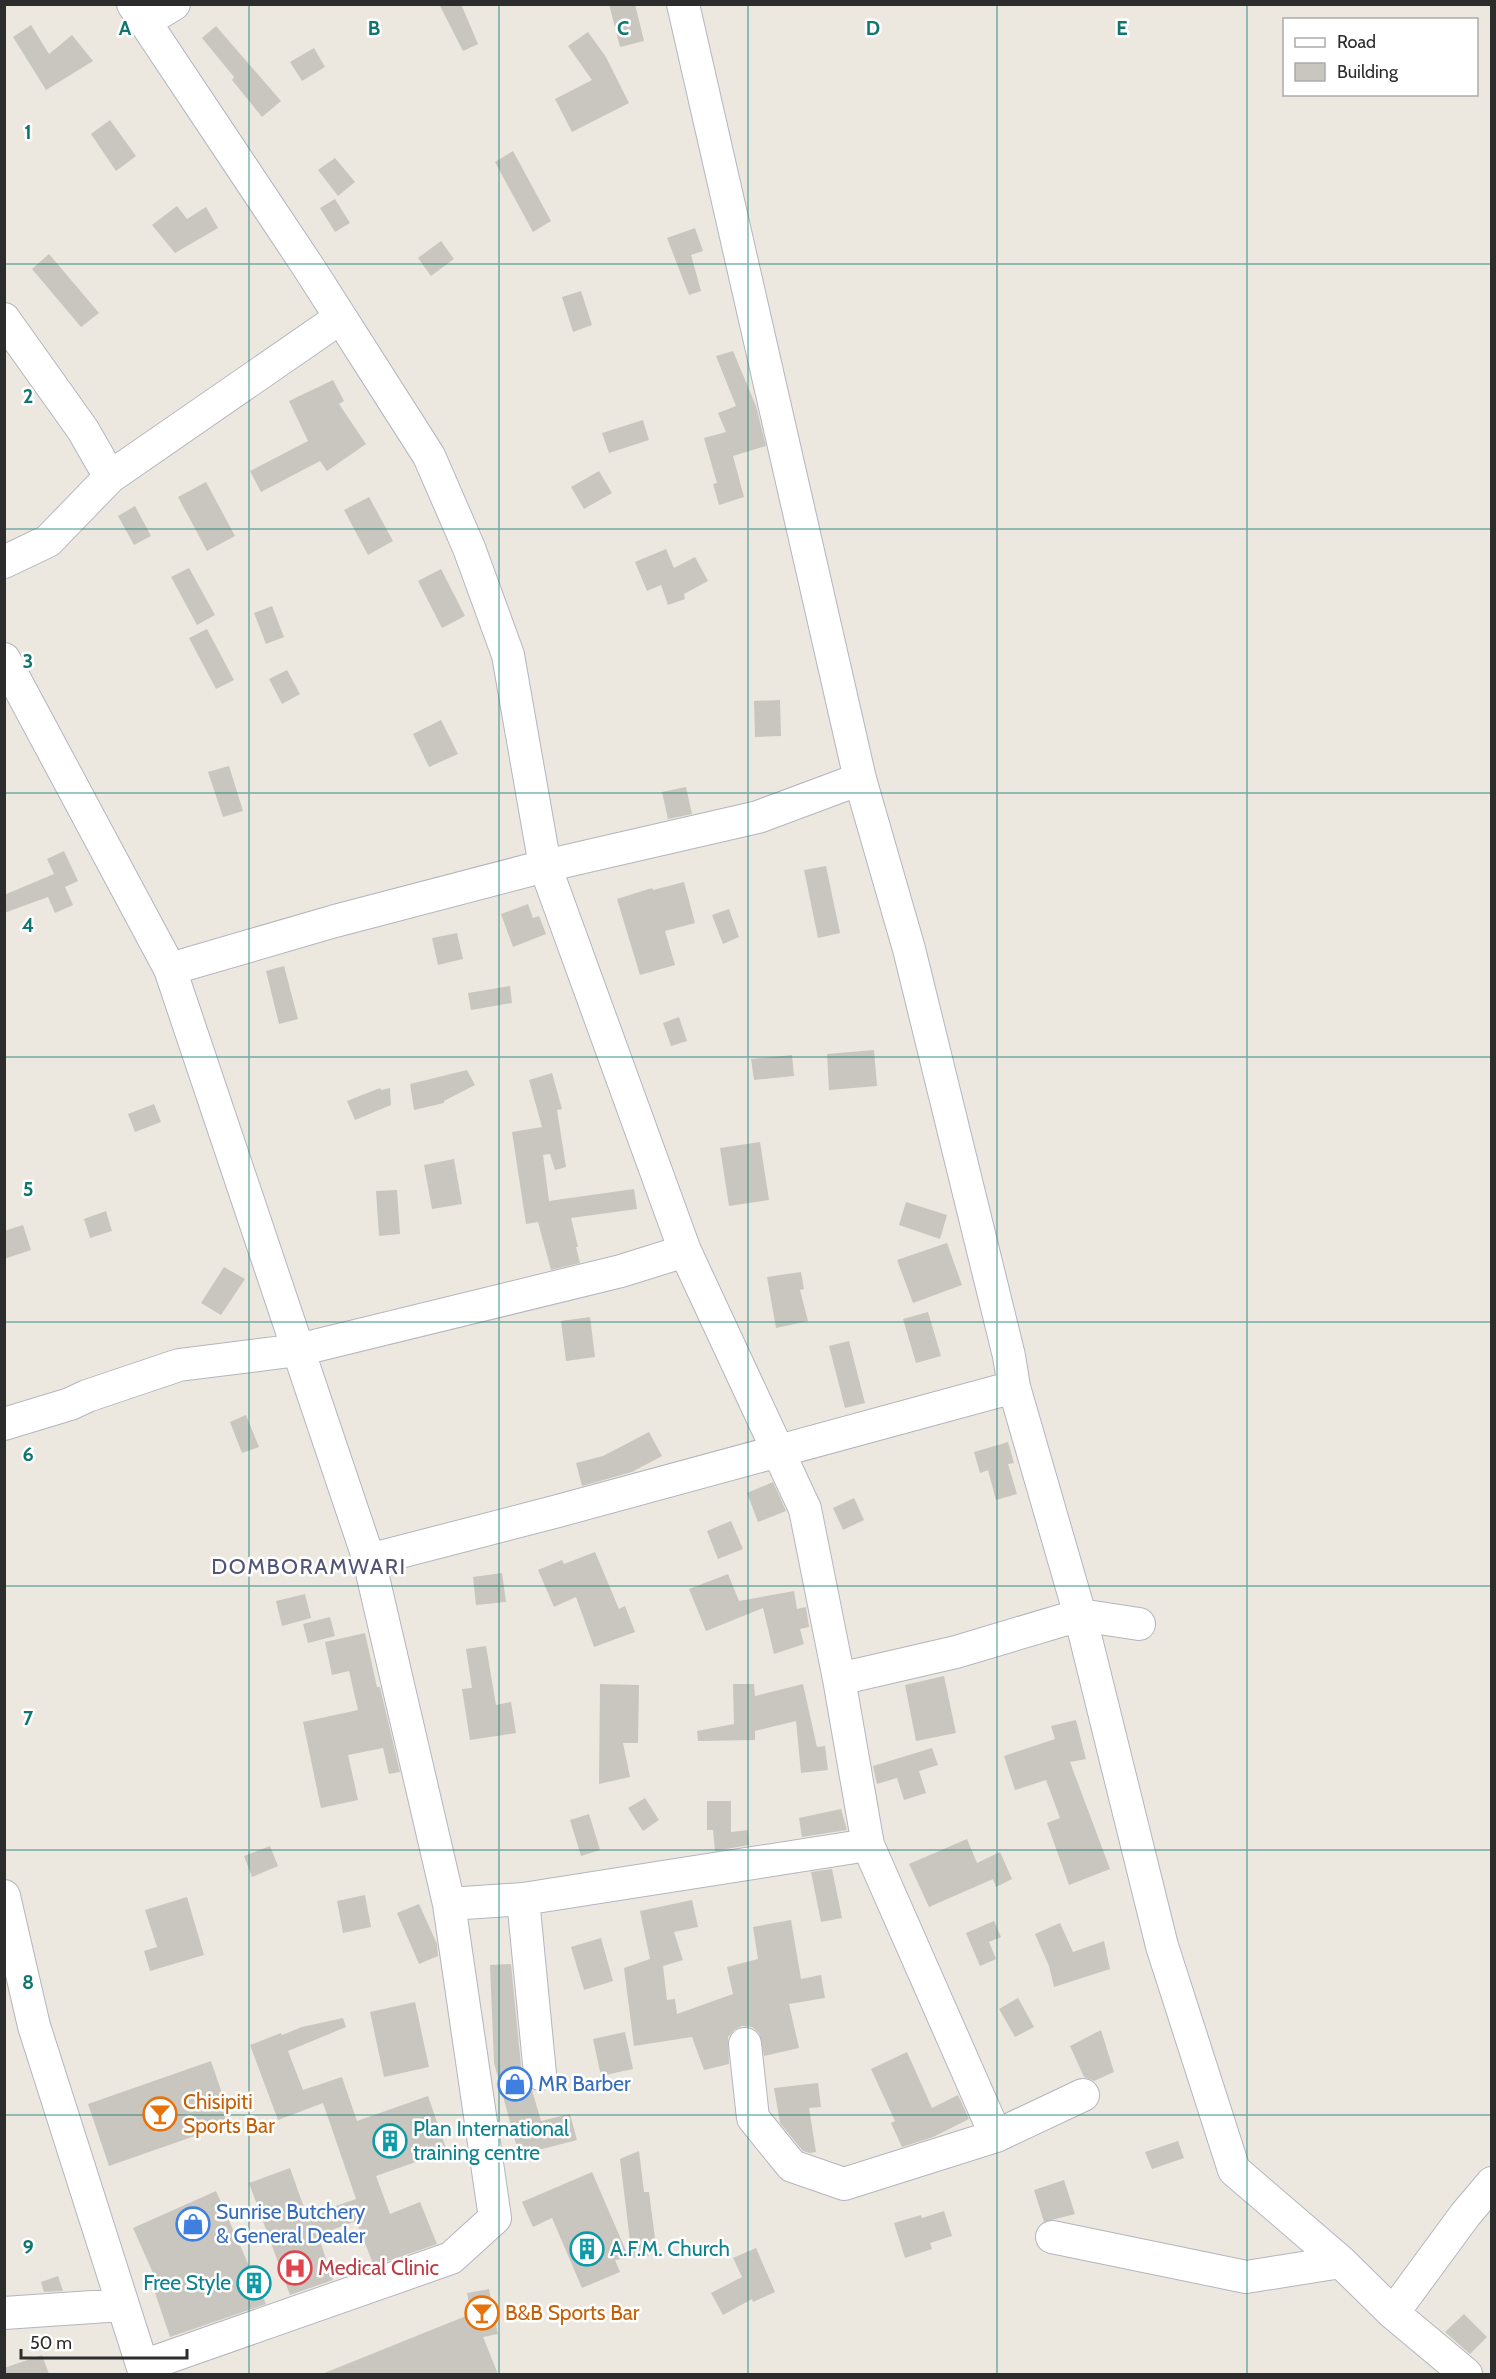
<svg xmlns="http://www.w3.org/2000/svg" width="1496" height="2379" viewBox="0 0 1496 2379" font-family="Cabin,sans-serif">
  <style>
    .building { fill: #c8c6be }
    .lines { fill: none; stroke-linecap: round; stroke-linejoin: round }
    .minor-casing { stroke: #b4b5be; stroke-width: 34 }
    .minor { stroke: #fff; stroke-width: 32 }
    .grid { fill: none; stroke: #0f766e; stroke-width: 1.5; stroke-opacity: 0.55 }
    .labels { text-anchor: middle; stroke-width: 5; stroke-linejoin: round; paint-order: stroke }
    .shop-label { font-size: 21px; fill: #366cbe; stroke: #fff; text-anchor: start }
    .food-label { font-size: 21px; fill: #c56008; stroke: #fff; text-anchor: start }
    .culture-label { font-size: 21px; fill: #0d838f; stroke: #fff; text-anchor: start }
    .health-label { font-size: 21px; fill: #be3a42; stroke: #fff; text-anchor: start }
    .neighbourhood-label { font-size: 22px; letter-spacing: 1.5px; fill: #515478; stroke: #fff }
    .grid-label { font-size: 20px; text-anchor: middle; font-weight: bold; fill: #0f766e; stroke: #fff; stroke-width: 5; stroke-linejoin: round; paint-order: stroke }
  </style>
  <rect width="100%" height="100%" fill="#ece8e0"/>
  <path class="building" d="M 439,4 L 461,4 L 478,44 L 463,51 Z
    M 609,4 L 635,4 L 644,41 L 620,47 Z
    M 31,25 L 49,54 L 72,35 L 93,61 L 46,90 L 13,37 Z
    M 216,26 L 281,101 L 262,117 L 232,80 L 234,77 L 202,38 Z
    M 588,32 L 606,57 L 629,103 L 572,132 L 555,99 L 592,80 L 568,46 Z
    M 314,48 L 325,67 L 302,81 L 290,62 Z
    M 110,120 L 136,156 L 116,171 L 91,134 Z
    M 513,151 L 551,221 L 533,232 L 495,162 Z
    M 335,158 L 355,182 L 338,196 L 318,170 Z
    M 335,199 L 350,223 L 335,232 L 320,208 Z
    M 177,206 L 187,219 L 206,207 L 218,228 L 175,253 L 152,225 Z
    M 695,228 L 703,251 L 691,255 L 701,291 L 689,295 L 667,238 Z
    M 441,241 L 454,259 L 431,276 L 418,258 Z
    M 49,254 L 99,313 L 81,327 L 32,269 Z
    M 581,291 L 592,325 L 573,332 L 562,297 Z
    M 733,351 L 756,406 L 766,446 L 733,456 L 744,497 L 719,505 L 713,484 L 717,483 L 704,438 L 726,432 L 718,413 L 736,406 L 716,356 Z
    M 333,380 L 344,401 L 339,404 L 366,444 L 327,471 L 320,461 L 261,492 L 250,471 L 308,441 L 289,401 Z
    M 643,420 L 649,440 L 609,453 L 602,433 Z
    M 599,471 L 612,493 L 584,509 L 571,487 Z
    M 206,482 L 235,536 L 207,551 L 178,497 Z
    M 369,497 L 393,541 L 368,555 L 344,510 Z
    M 135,506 L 151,536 L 134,545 L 118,516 Z
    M 666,549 L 674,568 L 695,557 L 708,581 L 684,594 L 685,599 L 668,605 L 661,585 L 647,591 L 635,562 Z
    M 189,568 L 215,615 L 197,625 L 171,577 Z
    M 441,569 L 465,616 L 442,628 L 418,581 Z
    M 272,606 L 284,637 L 266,644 L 254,613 Z
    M 207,629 L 234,680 L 216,689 L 189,638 Z
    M 287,670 L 300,694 L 282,704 L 269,679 Z
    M 780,700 L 781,736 L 755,737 L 754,701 Z
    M 441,720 L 458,754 L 429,767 L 413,734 Z
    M 229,766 L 243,811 L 223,817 L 208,772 Z
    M 686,787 L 692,814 L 668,819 L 662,792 Z
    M 64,851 L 78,881 L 65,887 L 73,905 L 55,913 L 48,897 L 4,913 L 4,895 L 54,874 L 47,859 Z
    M 826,866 L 840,933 L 818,938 L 804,870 Z
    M 684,882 L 695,923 L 665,931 L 675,965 L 640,975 L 617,899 L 652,888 L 653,890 Z
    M 528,904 L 533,918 L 539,916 L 546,934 L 513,947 L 501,914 Z
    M 729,909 L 739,937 L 723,944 L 712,915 Z
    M 457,933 L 463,959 L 438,965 L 432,938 Z
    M 284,966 L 298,1019 L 279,1024 L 266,971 Z
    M 510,986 L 512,1003 L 471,1010 L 468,993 Z
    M 679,1017 L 687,1041 L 671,1046 L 663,1023 Z
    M 874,1050 L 877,1086 L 829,1090 L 827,1054 Z
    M 792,1055 L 794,1076 L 754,1080 L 751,1059 Z
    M 467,1070 L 475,1085 L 444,1101 L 444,1103 L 414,1110 L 410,1084 Z
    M 552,1073 L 562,1109 L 557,1110 L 566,1167 L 555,1170 L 550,1154 L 543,1155 L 549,1201 L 634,1189 L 637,1209 L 571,1218 L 578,1247 L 576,1247 L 580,1263 L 551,1270 L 538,1222 L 526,1224 L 512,1132 L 542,1127 L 529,1080 Z
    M 380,1088 L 381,1090 L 390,1088 L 391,1105 L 355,1120 L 347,1101 Z
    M 154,1104 L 161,1122 L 135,1132 L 128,1114 Z
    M 760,1142 L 769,1200 L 729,1206 L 720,1148 Z
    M 454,1159 L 462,1204 L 432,1209 L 424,1165 Z
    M 397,1190 L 400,1234 L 379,1236 L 376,1191 Z
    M 906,1202 L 947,1215 L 940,1239 L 899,1225 Z
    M 106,1211 L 112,1231 L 90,1238 L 84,1219 Z
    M 23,1225 L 31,1250 L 4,1259 L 4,1231 Z
    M 947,1243 L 962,1285 L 913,1303 L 897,1260 Z
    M 224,1267 L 245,1279 L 221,1315 L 201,1303 Z
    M 801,1272 L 804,1289 L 800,1290 L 808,1321 L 776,1328 L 767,1277 Z
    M 928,1312 L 941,1356 L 916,1363 L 903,1319 Z
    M 590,1317 L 595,1357 L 566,1361 L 561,1321 Z
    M 849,1341 L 865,1403 L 845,1408 L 829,1346 Z
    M 246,1415 L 259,1447 L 242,1453 L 230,1422 Z
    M 649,1432 L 662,1456 L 632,1472 L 582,1486 L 576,1463 L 603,1456 Z
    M 1008,1442 L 1014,1463 L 1008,1464 L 1017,1494 L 996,1500 L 988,1470 L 980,1473 L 974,1452 Z
    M 773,1482 L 786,1511 L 758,1522 L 747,1493 Z
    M 854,1498 L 864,1520 L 843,1530 L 833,1508 Z
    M 731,1521 L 743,1549 L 718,1559 L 707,1531 Z
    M 595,1552 L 619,1609 L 625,1606 L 635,1632 L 594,1647 L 576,1597 L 554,1607 L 538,1570 L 562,1560 L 564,1564 Z
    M 502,1573 L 506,1602 L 476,1605 L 473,1577 Z
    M 728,1574 L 739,1601 L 794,1591 L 797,1609 L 806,1607 L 809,1627 L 800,1629 L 804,1644 L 774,1654 L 763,1608 L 706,1631 L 689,1589 Z
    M 305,1594 L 311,1618 L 282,1626 L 276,1601 Z
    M 330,1617 L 335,1636 L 308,1643 L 303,1624 Z
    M 365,1633 L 377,1687 L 380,1687 L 400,1772 L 389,1774 L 383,1748 L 348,1755 L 358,1800 L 321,1808 L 303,1722 L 358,1710 L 349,1671 L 332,1675 L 325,1642 Z
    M 486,1646 L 496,1705 L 511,1702 L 516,1733 L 470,1740 L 462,1689 L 472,1688 L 466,1649 Z
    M 944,1676 L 956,1733 L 916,1741 L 905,1685 Z
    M 600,1684 L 639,1685 L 638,1743 L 623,1743 L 630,1777 L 599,1784 Z
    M 733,1684 L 754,1684 L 755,1696 L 803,1684 L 817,1747 L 825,1746 L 828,1770 L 801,1773 L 796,1721 L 755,1731 L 755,1740 L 698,1741 L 697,1731 L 734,1724 Z
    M 1076,1720 L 1086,1759 L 1070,1762 L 1110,1869 L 1069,1885 L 1047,1823 L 1060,1818 L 1046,1780 L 1015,1790 L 1004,1756 L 1055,1739 L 1051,1726 Z
    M 932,1748 L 938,1765 L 919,1771 L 926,1793 L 904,1800 L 897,1778 L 877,1784 L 873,1766 Z
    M 645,1798 L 659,1820 L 643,1831 L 628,1808 Z
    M 707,1801 L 731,1801 L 731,1832 L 748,1830 L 749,1845 L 715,1851 L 713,1830 L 707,1830 Z
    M 841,1809 L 847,1830 L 802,1837 L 799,1818 Z
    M 589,1814 L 600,1850 L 581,1856 L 570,1820 Z
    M 967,1839 L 977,1863 L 1000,1852 L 1012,1879 L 996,1887 L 993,1879 L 929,1907 L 909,1864 Z
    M 270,1846 L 278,1866 L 252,1877 L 244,1856 Z
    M 832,1869 L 842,1918 L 821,1922 L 811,1872 Z
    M 365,1895 L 371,1927 L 343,1933 L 337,1901 Z
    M 187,1897 L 204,1955 L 150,1971 L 144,1951 L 157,1947 L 145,1910 Z
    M 692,1900 L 698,1927 L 674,1932 L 683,1960 L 663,1966 L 667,2000 L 675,1999 L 677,2014 L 733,1994 L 727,1967 L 758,1959 L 753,1927 L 791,1920 L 801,1979 L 821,1975 L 825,1998 L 789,2004 L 799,2048 L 764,2056 L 759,2033 L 752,2027 L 742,2026 L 734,2030 L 728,2037 L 729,2064 L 704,2070 L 692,2037 L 634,2046 L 624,1968 L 650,1959 L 640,1911 Z
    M 419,1904 L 437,1944 L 438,1956 L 419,1964 L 397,1913 Z
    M 994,1921 L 1001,1937 L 989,1942 L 996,1959 L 980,1966 L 966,1933 Z
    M 1060,1923 L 1073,1952 L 1104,1941 L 1110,1969 L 1054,1987 L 1049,1966 L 1035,1934 Z
    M 601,1938 L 613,1981 L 584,1990 L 571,1947 Z
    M 511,1964 L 522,2076 L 526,2085 L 532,2090 L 541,2121 L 570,2114 L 577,2140 L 519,2155 L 494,2063 L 490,1965 Z
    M 1018,1998 L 1034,2027 L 1015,2037 L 999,2009 Z
    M 415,2002 L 429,2067 L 384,2077 L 370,2012 Z
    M 343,2018 L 346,2027 L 288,2051 L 303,2090 L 342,2077 L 357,2121 L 428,2096 L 447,2151 L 376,2176 L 390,2214 L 420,2202 L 437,2244 L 374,2266 L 356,2221 L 318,2235 L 333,2280 L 290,2295 L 249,2183 L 290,2168 L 307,2216 L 356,2199 L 323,2103 L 278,2120 L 250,2045 L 281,2033 L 282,2035 L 302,2027 Z
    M 1101,2030 L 1114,2072 L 1094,2081 L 1084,2077 L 1070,2046 Z
    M 625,2032 L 633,2069 L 601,2076 L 593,2039 Z
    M 907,2052 L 932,2108 L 958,2095 L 969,2119 L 933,2137 L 902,2147 L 891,2123 L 895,2121 L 871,2069 Z
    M 211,2061 L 232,2123 L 109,2166 L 88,2104 Z
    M 818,2083 L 821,2107 L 809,2108 L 816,2152 L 810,2153 L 803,2151 L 780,2123 L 774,2088 Z
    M 1178,2141 L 1184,2158 L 1152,2169 L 1145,2152 Z
    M 639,2151 L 644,2192 L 649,2192 L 657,2254 L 632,2258 L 620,2159 Z
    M 592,2172 L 629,2258 L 615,2260 L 620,2272 L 582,2288 L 552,2218 L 533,2227 L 522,2202 Z
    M 1064,2180 L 1075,2214 L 1044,2222 L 1034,2190 Z
    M 216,2191 L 266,2304 L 170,2337 L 152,2284 L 157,2282 L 133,2228 Z
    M 944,2211 L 952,2236 L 930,2243 L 932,2249 L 905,2258 L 894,2223 L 921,2215 L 922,2218 Z
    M 756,2248 L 775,2292 L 753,2302 L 752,2299 L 723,2315 L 711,2293 L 742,2277 L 733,2258 Z
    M 58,2276 L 63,2291 L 44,2292 L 41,2282 Z
    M 489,2289 L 498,2334 L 483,2337 L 498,2374 L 322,2374 L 471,2314 L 467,2293 Z
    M 1464,2314 L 1487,2337 L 1470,2354 L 1445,2332 Z
    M 42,2355 L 49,2374 L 4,2374 L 4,2368 Z"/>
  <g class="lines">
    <g class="minor-casing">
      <path id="minor" d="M 133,4 L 309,268 L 429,456 L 469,548 L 508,655 L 545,866 L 685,1251 L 805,1509 L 839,1679 L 868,1845 L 996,2136 L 844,2184 L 792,2166 L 753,2118 L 745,2044
        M 683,4 L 860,779 L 909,949 L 1009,1356 L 1014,1387 L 1080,1615 L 1162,1946 L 1234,2170 L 1341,2262 L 1393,2313 L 1466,2374
        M 146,21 L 174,4
        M 4,319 L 83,430 L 110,477
        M 4,562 L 48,541 L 110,477 L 340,318
        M 4,659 L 170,969 L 369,1560 L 449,1904 L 495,2218 L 451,2258 L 143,2366
        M 170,969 L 335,921 L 545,866 L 758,817 L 860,779
        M 4,1424 L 70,1404 L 87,1396 L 179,1365 L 298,1350 L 621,1271 L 685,1251
        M 369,1560 L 558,1511 L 1014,1387
        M 839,1679 L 956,1652 L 1080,1615 L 1139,1624
        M 4,1896 L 34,2026 L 145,2374
        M 523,1899 L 540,2074
        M 449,1904 L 523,1899 L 868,1845
        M 996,2136 L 1083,2095
        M 1052,2237 L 1246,2277 L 1341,2262
        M 4,2313 L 122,2305
        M 1393,2313 L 1465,2215 L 1492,2183"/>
    </g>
    <use href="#minor" class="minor"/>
  </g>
  <path class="grid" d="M 249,4 L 249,2374M 499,4 L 499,2374M 748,4 L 748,2374M 997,4 L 997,2374M 1247,4 L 1247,2374M 4,264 L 1492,264M 4,529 L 1492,529M 4,793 L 1492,793M 4,1057 L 1492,1057M 4,1322 L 1492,1322M 4,1586 L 1492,1586M 4,1850 L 1492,1850M 4,2115 L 1492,2115"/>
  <defs>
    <g id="shop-ring" transform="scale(1.725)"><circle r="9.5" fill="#fff" stroke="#3f7fe0" stroke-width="1.5"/><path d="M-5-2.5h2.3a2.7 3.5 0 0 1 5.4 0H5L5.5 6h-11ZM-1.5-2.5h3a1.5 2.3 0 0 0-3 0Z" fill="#3f7fe0"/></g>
    <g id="bar-ring" transform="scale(1.725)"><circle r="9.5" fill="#fff" stroke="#e8710a" stroke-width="1.5"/><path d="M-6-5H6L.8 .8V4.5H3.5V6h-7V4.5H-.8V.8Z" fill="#e8710a"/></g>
    <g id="building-ring" transform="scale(1.725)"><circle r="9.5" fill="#fff" stroke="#0f9aa8" stroke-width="1.5"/><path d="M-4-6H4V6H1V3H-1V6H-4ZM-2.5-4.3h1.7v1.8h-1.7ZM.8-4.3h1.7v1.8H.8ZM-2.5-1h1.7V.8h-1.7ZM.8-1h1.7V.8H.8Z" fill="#0f9aa8"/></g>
    <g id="hospital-ring" transform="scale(1.725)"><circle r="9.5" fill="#fff" stroke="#e0444e" stroke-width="1.5"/><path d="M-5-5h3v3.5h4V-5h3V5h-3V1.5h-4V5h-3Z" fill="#e0444e"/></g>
  </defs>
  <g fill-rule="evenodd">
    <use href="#shop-ring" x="515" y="2084"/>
    <use href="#bar-ring" x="160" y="2114"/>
    <use href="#building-ring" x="390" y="2141"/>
    <use href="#shop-ring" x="193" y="2224"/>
    <use href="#building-ring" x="587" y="2249"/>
    <use href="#hospital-ring" x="295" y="2268"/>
    <use href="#building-ring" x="254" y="2283"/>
    <use href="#bar-ring" x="482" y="2313"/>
  </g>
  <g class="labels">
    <g class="shop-label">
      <text x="538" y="2091">MR Barber</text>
      <text x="216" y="2219">Sunrise Butchery<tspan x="216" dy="24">&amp; General Dealer</tspan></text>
    </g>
    <g class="food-label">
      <text x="183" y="2109">Chisipiti<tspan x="183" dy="24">Sports Bar</tspan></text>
      <text x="505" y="2320">B&amp;B Sports Bar</text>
    </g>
    <g class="culture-label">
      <text x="413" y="2136">Plan International<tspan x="413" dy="24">training centre</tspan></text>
      <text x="610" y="2256">A.F.M. Church</text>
      <text x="231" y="2290" text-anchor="end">Free Style</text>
    </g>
    <g class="health-label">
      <text x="318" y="2275">Medical Clinic</text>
    </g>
    <g class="neighbourhood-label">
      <text x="309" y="1574">DOMBORAMWARI</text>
    </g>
  </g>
  <g class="grid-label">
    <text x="125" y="35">A</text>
    <text x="374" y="35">B</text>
    <text x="623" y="35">C</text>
    <text x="873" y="35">D</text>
    <text x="1122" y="35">E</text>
    <text x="28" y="139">1</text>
    <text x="28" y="403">2</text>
    <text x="28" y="668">3</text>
    <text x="28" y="932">4</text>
    <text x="28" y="1196">5</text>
    <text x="28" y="1461">6</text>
    <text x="28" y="1725">7</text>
    <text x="28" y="1989">8</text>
    <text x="28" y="2254">9</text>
  </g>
  <rect width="1496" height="2379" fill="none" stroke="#2c2c2c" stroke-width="12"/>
  <rect x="1283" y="18" width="195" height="78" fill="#ffffff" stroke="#ababab" stroke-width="1.5"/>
  <rect x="1295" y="38" width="30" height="9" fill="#ffffff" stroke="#ababab" stroke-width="1.5"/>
  <text x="1337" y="48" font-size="18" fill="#2c2c2c">Road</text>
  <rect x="1295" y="63" width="30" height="18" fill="#c8c6be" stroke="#ababab" stroke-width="1.5"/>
  <text x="1337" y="78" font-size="18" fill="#2c2c2c">Building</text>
  <path d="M21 2349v9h166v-9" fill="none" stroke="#2c2c2c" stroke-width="3"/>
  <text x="30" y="2349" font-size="18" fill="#2c2c2c" stroke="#ffffff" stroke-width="4.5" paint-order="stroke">50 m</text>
</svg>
